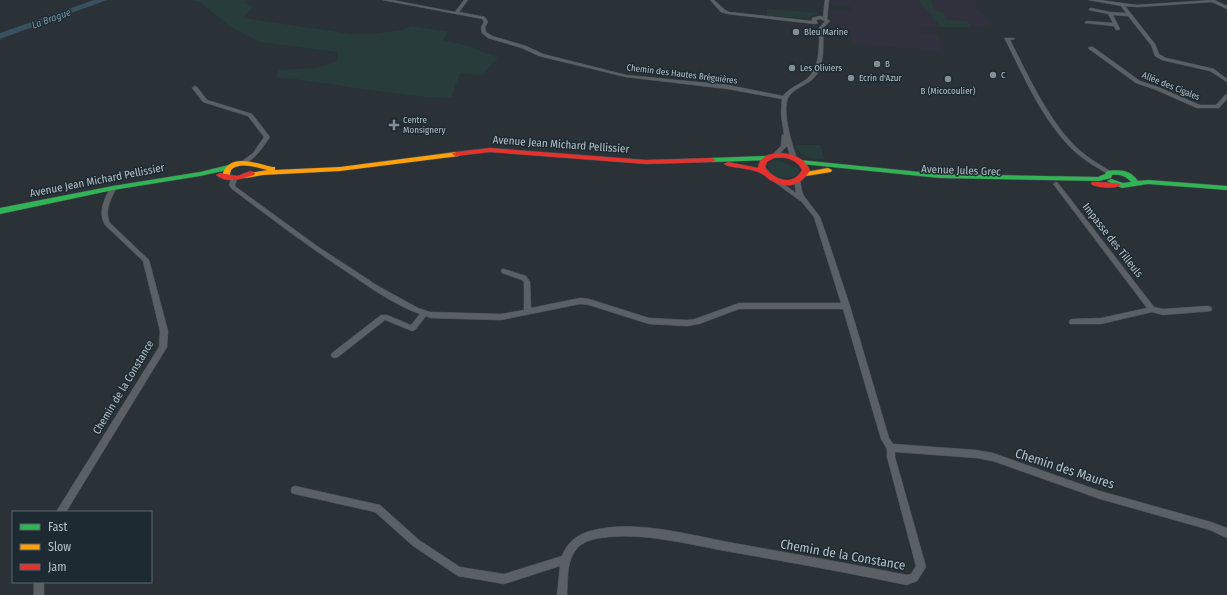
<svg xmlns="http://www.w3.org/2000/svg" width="1227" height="595" viewBox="0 0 1227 595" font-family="'Fira Sans Condensed',sans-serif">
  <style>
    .medical { fill: #30313d }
    .green { fill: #283d3b }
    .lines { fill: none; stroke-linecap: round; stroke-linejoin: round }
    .river { fill: #39505e; fill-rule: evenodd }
    .street-casing { stroke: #484e52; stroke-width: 1 }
    .fast-casing { stroke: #484e52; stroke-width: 1 }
    .slow-casing { stroke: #484e52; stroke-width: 1 }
    .jam-casing { stroke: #484e52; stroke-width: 1 }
    .street { fill: #5a6065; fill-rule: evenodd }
    .fast { fill: #30b455; fill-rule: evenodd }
    .slow { fill: #ff9f0a; fill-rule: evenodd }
    .jam { fill: #e5322d; fill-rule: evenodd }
    .poi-dot { fill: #848e95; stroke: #1e2a31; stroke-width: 1.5 }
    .labels { text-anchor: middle; stroke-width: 3; stroke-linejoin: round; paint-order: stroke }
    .far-poi-label { font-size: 9px; fill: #b5c0c7; stroke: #1e2a31; text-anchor: start }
    .far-street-label { font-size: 9px; fill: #b5c0c7; stroke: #1e2a31 }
    .far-water-label { font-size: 10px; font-style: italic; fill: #7796a9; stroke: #1e2a31 }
    .street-label { font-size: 11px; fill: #b5c0c7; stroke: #1e2a31 }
    .near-street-label { font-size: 13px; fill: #b5c0c7; stroke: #1e2a31 }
  </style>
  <rect width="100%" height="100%" fill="#2a3237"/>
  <path class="medical" d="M 831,0 L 977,0 L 975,7 L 992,25 L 956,28 L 919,27 L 921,34 L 938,35 L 942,51 L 852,44 L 852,30 L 833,28 L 833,20 L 828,16 L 829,10 L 851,11 L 850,6 L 830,5 Z"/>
  <path class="green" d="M 191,0 L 246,0 L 243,2 L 253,7 L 243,18 L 351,34 L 371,34 L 403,30 L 411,26 L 448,32 L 443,40 L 468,46 L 498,58 L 482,75 L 460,73 L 451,98 C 392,96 335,83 276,77 L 279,70 L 315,68 L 337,62 L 338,52 L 260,42 L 231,27 L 200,2 Z
    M 918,0 L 931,0 L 935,11 L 943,12 L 946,20 L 968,21 L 970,27 L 940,27 L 937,21 L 934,21 L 933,17 Z
    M 767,8 L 771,9 L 819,13 L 807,18 L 767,16 Z
    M 796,145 L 820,145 L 825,160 C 813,158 800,159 796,145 Z
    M 777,160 L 799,169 L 798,174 C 788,181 775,178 768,169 C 768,163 771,161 777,160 Z"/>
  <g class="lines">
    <path class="river" d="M 94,0 L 107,0 L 0,39 L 0,33 Z"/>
    <g class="street-casing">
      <path id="street" d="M 383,0 L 392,0 L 455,12 L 464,0 L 468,0 L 459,12 L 485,17 L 488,22 L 485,27 L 486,32 L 492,36 L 526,46 L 543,54 L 626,75 L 728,85 L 783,96 C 788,89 796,86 804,81 C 821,70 819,46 819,28 L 825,21 L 820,19 L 816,20 L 818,23 L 815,24 L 728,14 L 721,12 L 710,0 L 714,0 L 725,10 L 729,12 L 812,21 L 812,18 L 820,16 L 823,17 L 825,0 L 829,0 L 827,19 L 830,21 L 823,28 C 823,43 825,61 817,74 C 810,85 797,86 790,95 C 780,106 792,145 797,158 L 794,160 L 791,158 L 787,146 L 777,156 L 775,157 L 772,155 L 781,146 L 782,135 L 784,134 L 781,114 L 782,99 L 728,89 L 626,77 L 539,56 L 522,48 L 488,38 L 482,33 L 481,27 L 484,22 L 482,19 Z
        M 1089,0 L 1099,0 L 1137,5 L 1214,0 L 1227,6 L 1227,9 L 1212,2 L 1137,7 L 1125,6 L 1155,44 L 1159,54 L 1166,58 L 1214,69 L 1227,79 L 1227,82 L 1210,71 L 1162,60 L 1155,56 L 1151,45 L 1128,16 L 1113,15 L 1120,29 L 1118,30 L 1116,30 L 1114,26 L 1085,23 L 1085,22 L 1087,21 L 1113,23 L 1108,14 L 1089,10 L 1089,9 L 1091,8 L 1110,12 L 1126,13 L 1121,6 Z
        M 1005,38 L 1013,38 L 1015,39 L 1010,40 C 1028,75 1045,114 1072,143 C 1083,155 1098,164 1112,172 L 1112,174 L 1108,174 C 1094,166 1079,157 1068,145 C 1040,115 1023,75 1005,39 Z
        M 1089,47 L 1093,47 L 1140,81 L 1158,87 L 1200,105 L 1216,105 L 1225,95 L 1227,94 L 1227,99 L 1219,108 L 1197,108 L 1154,89 L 1136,83 L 1089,49 Z
        M 195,86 L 197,87 L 207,100 L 252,114 L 270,137 C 264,145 253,164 242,163 L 241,162 L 253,153 L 264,137 L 248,116 L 203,102 L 192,88 Z
        M 234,177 L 237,179 L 235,185 L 236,187 L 317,246 L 378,286 L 418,308 L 430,312 L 501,314 L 524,310 L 524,282 L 522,280 L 502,273 L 501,271 L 502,269 L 504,269 L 526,276 L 530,282 L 531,308 L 580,298 L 589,299 L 649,318 L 687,320 L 695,319 L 739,303 L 841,303 L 814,217 L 801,201 L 799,200 L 773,181 L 776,179 L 778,180 L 796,193 L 795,186 L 795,181 L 798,179 L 800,180 L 802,191 L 804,196 L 820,217 L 826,234 L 850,306 L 889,438 L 893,444 L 976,450 L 993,453 L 1100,491 L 1211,522 L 1227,528 L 1227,538 L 1210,530 L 1100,499 L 993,461 L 976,458 L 895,452 L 895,457 L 926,567 L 917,581 L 907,585 C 850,573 794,563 737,553 C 694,546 651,533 608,537 C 600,538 591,539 584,543 C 566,553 568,577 567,595 L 557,595 L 560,566 L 504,584 L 458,576 L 413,546 L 375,512 L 295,494 L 292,493 L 291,490 L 292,487 L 295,486 L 380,505 L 419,540 L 460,567 L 504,574 L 562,556 C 567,543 576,535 590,531 C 633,519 685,534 728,542 C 788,553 848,563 907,575 L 911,574 L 916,566 L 887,457 L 887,449 L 881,439 L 843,309 L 739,309 L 699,324 L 687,326 L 649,324 L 589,305 L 580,304 L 501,320 L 430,318 L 426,316 L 415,330 L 412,331 L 385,320 L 338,357 L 335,358 L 332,357 L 331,355 L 332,353 L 381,315 L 387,315 L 411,325 L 420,314 C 399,307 375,291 356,278 C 313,250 273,220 232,189 L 229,185 L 231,179 Z
        M 1056,182 L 1058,183 L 1154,307 L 1163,309 L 1208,306 L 1211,307 L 1212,309 L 1211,311 L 1163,315 L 1152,312 L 1101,324 L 1070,324 L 1069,322 L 1070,320 L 1073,319 L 1101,318 L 1147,308 L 1054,185 L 1053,184 Z
        M 113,186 L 116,188 C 111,200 104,210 110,223 L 149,260 L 168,331 L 167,347 L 66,512 L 56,512 L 159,347 L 160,331 L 143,261 L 105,225 C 99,214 102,205 107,194 C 109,190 110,188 113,186 Z
        M 34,582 L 44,582 L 44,595 L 34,595 Z"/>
    </g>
    <g class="fast-casing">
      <path id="fast" d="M 767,156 L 770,156 L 770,160 L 712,162 L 708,160 L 712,158 Z
        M 799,160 L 940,174 L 1098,177 L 1105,174 L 1107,171 C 1119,169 1131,170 1138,181 L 1148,180 L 1227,186 L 1227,190 L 1148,184 L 1122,188 L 1107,181 L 1111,179 L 1123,183 L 1131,182 C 1126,176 1120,174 1112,175 L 1111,178 L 1099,181 L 940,178 L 802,164 L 799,164 Z
        M 229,165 L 232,165 L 232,169 L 200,176 L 113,190 L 0,214 L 0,208 L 113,186 L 200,172 Z"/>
    </g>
    <g class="slow-casing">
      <path id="slow" d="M 456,152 L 460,154 L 459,156 L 340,171 L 263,175 L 246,178 L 243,178 L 243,174 L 268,170 C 257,168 240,161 231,170 L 229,178 L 223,178 L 222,176 C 228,152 255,163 272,167 L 275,167 L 275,170 L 340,167 Z
        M 828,168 L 832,170 L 831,172 L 806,176 L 802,174 L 806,172 Z"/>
    </g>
    <g class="jam-casing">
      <path id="jam" d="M 490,148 L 646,160 L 712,158 L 716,160 L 712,162 L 646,164 L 490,152 L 456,156 L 452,154 L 456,152 Z
        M 781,153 C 794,154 804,158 810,170 C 801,187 786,189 770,180 C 767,178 765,175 762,174 C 755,169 737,168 728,166 L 724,164 L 728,162 L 758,168 C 759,156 771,153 781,153 ZM 774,158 C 785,156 797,159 802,170 C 793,187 774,180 765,167 L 767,162 Z
        M 251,171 L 255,173 L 254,175 C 242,179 227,184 216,175 L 220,173 L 237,176 Z
        M 1092,182 L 1117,183 L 1121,185 C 1116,189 1096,188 1091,184 Z"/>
    </g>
    <use href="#street" class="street"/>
    <use href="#fast" class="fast"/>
    <use href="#slow" class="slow"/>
    <use href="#jam" class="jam"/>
  </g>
  <g class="poi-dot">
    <circle cx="796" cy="32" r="4"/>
    <circle cx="877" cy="64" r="4"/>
    <circle cx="792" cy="68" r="4"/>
    <circle cx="993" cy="75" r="4"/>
    <circle cx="851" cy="78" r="4"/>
    <circle cx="948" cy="79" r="4"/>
    <path d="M392 119h4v4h4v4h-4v4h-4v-4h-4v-4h4z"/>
  </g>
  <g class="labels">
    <g class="far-poi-label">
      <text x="804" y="35">Bleu Marine</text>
      <text x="885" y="67">B</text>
      <text x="800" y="71">Les Oliviers</text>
      <text x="1001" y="78">C</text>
      <text x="859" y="81">Ecrin d'Azur</text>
      <text x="948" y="94" text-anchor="middle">B (Micocoulier)</text>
      <text x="403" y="123">Centre<tspan x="403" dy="10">Monsignery</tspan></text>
    </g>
    <g class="far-street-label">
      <text transform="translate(682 74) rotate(7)" y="3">Chemin des Hautes Bréguières</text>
      <text transform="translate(1171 86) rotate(22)" y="3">Allée des Cigales</text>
    </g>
    <g class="far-water-label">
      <text transform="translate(51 18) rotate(-20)" y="4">La Brague</text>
    </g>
    <g class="street-label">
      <text transform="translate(561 144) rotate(4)" y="4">Avenue Jean Michard Pellissier</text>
      <text transform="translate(961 170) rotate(2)" y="4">Avenue Jules Grec</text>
      <text transform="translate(97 180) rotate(-11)" y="4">Avenue Jean Michard Pellissier</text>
      <text transform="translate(1113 240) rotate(52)" y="4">Impasse des Tilleuls</text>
      <text transform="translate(123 387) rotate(-59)" y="4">Chemin de la Constance</text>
    </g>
    <g class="near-street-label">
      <text transform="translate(1065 468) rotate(18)" y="5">Chemin des Maures</text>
      <text transform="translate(843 554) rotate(10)" y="5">Chemin de la Constance</text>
    </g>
  </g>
  <rect x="12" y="511" width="140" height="72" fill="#1e2a31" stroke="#5a666d"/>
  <rect x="20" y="524" width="20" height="6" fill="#30b455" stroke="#5a666d"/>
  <text x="48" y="531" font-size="12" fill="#b5c0c7">Fast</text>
  <rect x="20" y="544" width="20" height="6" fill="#ff9f0a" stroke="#5a666d"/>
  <text x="48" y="551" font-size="12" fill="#b5c0c7">Slow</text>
  <rect x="20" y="564" width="20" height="6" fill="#e5322d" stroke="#5a666d"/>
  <text x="48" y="571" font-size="12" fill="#b5c0c7">Jam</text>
</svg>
